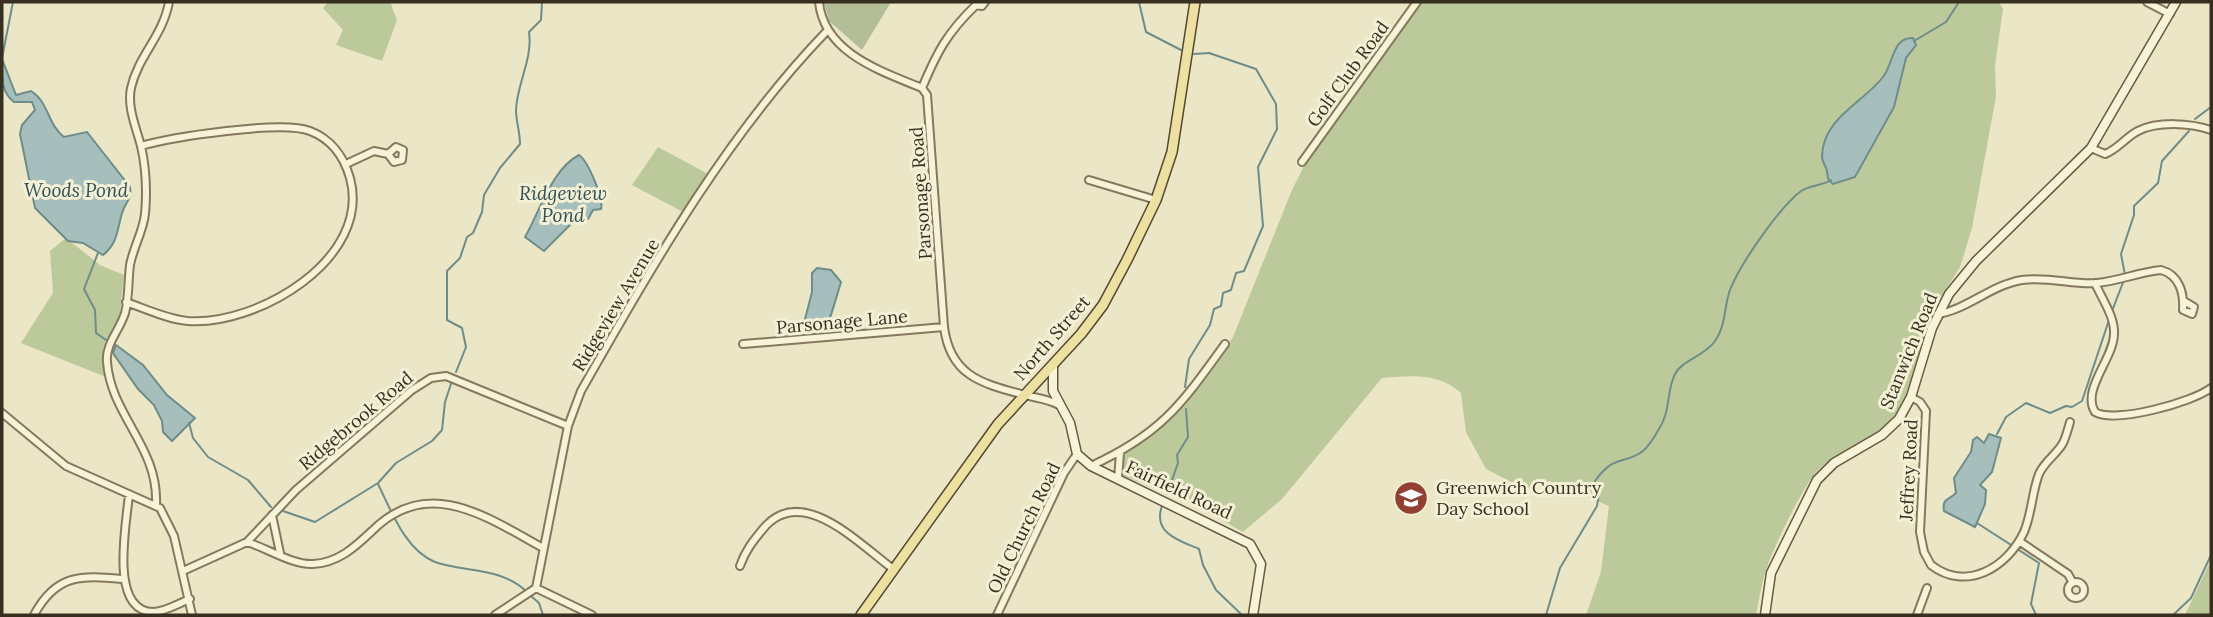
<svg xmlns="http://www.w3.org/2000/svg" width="2213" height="617" viewBox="0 0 2213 617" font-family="Lora,serif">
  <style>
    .green { fill: #bcc99a }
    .cemetery { fill: #b3be99 }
    .water { fill: #a7bfbc; stroke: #6e8d8a; stroke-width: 2 }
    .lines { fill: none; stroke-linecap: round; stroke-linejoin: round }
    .stream { stroke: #6e8d8a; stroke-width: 2 }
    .street-casing { stroke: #85795d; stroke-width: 10 }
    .secondary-casing { stroke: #675a40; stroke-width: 11 }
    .primary-casing { stroke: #544731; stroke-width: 12 }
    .street { stroke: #f7f3d8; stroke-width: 6 }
    .secondary { stroke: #f7f3d8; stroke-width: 8 }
    .primary { stroke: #ece1a0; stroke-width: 9 }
    .labels { text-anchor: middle; stroke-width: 6; stroke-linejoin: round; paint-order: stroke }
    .street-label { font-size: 18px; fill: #372f20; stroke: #f3f0d5 }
    .poi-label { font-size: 18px; fill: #372f20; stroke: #f3f0d5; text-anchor: start }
    .water-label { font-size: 19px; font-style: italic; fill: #305155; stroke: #f3f0d5 }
  </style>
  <rect width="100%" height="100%" fill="#ebe6c6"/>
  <path class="green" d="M 328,2 L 390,2 L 397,20 L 382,61 L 336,45 L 343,30 L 323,8 Z
    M 1422,2 L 1999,2 L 2003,9 L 1995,65 L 1996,96 L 1972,228 L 1960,267 L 1933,310 L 1901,411 C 1880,439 1847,445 1821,467 C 1806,479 1771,552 1765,573 C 1761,586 1759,601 1756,615 L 1586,615 L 1601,572 L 1609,506 L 1550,481 L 1525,489 L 1486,469 L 1466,432 L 1461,393 C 1437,372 1411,376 1382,378 L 1282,499 L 1243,532 L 1185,500 L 1124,476 L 1119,467 L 1123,454 L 1168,420 L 1193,394 L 1233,337 L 1292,190 L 1317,140 Z
    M 658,147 L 708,174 L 683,212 L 632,185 Z
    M 66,238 L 100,265 L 124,275 L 119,321 L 105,342 L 103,351 L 106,377 L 21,343 L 53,293 L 50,251 Z
    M 2211,560 L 2211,615 L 2185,615 Z"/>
  <path class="cemetery" d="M 824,2 L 891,2 L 862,50 L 829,21 Z"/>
  <path class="water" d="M 1913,38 L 1916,45 L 1906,58 L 1894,107 L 1855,177 L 1833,184 C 1827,179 1828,179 1827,171 C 1826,166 1822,162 1822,156 C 1823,118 1863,103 1883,77 C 1894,63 1892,37 1913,38 Z
    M 2,59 L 16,95 L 31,91 C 49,102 47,124 64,137 L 87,132 L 130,187 C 132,199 125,203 122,213 C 117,230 118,243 103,255 L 83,243 L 68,241 L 35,208 L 20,134 L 22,125 L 35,110 L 32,102 L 14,102 C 0,91 2,76 2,59 Z
    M 579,155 C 588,161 604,199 601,209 L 593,210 L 588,219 L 574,221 L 544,251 L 525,237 C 540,211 552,169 579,155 Z
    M 817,268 L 831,270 L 841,282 L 831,315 L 822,329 L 804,323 L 812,292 L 812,273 Z
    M 116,345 L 143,365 L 167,395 L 195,418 L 172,441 L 163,432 L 162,421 L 154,405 L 138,389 L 113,353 Z
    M 1989,434 L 2001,438 L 1992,472 L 1980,485 L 1986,490 L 1985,504 L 1975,527 L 1944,511 C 1942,498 1948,501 1956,493 L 1954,478 L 1971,452 L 1973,440 L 1977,437 L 1984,443 Z"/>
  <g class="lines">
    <path class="stream" d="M 1139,2 L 1146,32 L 1181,50
      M 1914,41 L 1946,22 L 1959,2
      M 2,58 L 13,2
      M 2195,119 L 2211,107
      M 98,253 L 84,289 L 95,310 L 96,333 L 106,340
      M 2125,275 L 2121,254 L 2134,215 L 2134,206 L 2158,183 L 2162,161 L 2189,131
      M 2112,311 L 2124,280
      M 456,372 L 466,347 L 462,328 L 447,320 L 447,271 L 460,258 L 467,237 L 473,233 L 482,212 L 484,195 L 500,168 L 520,144 C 520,132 516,121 516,110 C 517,83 533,59 529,32 L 541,20 L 542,2
      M 1185,387 L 1189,359 L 1210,325 L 1214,309 L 1221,306 L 1223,293 L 1231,290 L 1236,273 L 1244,271 L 1263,226 L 1258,167 L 1277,129 L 1276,104 L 1256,69 L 1209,53 L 1194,54
      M 189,423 L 193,438 L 208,457 L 248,480 L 271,507
      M 1997,434 L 2006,417 L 2026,403 L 2050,413 L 2066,406 L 2072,407 L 2082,401 L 2109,320
      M 378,484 C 391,510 405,550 435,562 C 467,573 501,567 527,592
      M 1167,494 L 1178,463 L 1177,455 L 1188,437 L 1186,409
      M 1162,506 C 1152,533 1180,541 1199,549 L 1203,565 L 1216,590 L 1242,615
      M 283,511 L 315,522 L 378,483 L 396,463 L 432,441 L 442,430 L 445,402 L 452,381
      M 1977,523 L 2039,563 L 2031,604 L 2036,615
      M 531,596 L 539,603 L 543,615
      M 1546,615 L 1560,568 L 1597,506 L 1599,494 L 1595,481 C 1615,453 1625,465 1643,451 C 1649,446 1655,436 1659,429 C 1671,411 1666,392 1675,374 C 1682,360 1705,356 1715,341 C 1726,326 1724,306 1730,290 C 1740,264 1779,208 1801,191 C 1810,185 1822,186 1831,180
      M 2173,615 L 2191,598 L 2211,555"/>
    <g class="street-casing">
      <path id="street" d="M 819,2 C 824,53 881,71 922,88 L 927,95 L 944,327 C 950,374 979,383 1021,394 C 1034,398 1046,398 1059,405
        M 2147,2 L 2170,14
        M 922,88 C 937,52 947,33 976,5 L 982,6 L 985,2
        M 2091,148 L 2105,154 C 2118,149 2126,137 2138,131 C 2158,121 2190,123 2211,130
        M 1302,162 L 1417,2
        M 346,164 L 374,151 L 388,154 L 394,162 L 402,160 L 403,150 L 396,147 L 388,154
        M 1089,180 L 1156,200
        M 2095,283 C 2102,299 2115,317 2114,334 C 2114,358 2081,390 2095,412 C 2115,424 2193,402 2211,388
        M 126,302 C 146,309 167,319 188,321 C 257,326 372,259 350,178 C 344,157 331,139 310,131 C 282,120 172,137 141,146
        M 1938,314 C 1968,309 1991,285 2022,280 C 2048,276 2073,285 2097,283 C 2119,281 2139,272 2161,270 C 2180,275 2184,294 2183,310 L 2192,314 L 2194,307 L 2184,301
        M 743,344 L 944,327
        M 1911,397 L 1920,402 L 1926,411 L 1920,532 L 1924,552 L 1931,565 C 1966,592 2007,568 2024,532 C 2032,513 2032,492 2039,474 C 2044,462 2057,454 2063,443 C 2066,437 2068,429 2070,422
        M 2,413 L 66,466 L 160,508 L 174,536 L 192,615
        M 1091,466 C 1161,434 1181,405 1225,344
        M 1118,479 L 1120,453
        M 129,494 C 127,521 108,611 153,612 C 165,612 179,603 190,599
        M 156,505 C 159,447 111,416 107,362 C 105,344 120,330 125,313 C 129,297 128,281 130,265 C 133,248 143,232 145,214 C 147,192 146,168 141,146 C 136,127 127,107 131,88 C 138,56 163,36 169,2
        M 272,515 L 280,553
        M 2019,541 L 2068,574 L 2073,583
        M 247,542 C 267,548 292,565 313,564 C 338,563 355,547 372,531 C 428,475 487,517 543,548
        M 740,566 C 745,551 753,541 763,529 C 801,482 859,544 893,569
        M 183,571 L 247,542 L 296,490 L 412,390 L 431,378 L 446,376 L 568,426
        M2068 590a8 8 0 1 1 16 0a8 8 0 1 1-16 0Z
        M 536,588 L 592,615
        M 34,615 C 56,574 81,575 122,579
        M 495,615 L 536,588 L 568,426 L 581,391 C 653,265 725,137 826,32
        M 997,615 L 1064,473 L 1077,454
        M 1917,615 L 1927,588"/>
    </g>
    <g class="secondary-casing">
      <path id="secondary" d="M 1053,367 L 1053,391 L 1070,423 L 1077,454 L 1091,466 L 1250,544 L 1261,564 L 1253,615
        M 1765,615 L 1771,573 L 1817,480 L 1834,463 L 1882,435 L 1899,419 L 1911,397 L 1932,328 L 1949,294 L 1976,261 L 2091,148 L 2176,2"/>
    </g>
    <g class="primary-casing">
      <path id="primary" d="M 861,615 L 998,424 L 1081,334 L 1103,305 L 1127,260 L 1156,200 L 1172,152 L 1195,2"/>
    </g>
    <use href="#street" class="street"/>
    <use href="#secondary" class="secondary"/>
    <use href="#primary" class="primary"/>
  </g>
  <defs>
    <g id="school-disc" transform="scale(1.75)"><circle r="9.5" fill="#914031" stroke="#f3f0d5"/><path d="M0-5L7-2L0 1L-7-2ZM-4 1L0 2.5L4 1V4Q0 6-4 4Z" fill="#fff"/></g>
  </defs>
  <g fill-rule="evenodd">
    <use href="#school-disc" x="1411" y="498"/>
  </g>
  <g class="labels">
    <g class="street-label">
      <text transform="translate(1348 74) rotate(-54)" y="6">Golf Club Road</text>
      <text transform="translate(921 193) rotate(-94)" y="6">Parsonage Road</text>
      <text transform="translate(616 305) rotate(-59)" y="6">Ridgeview Avenue</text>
      <text transform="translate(842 322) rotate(-5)" y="6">Parsonage Lane</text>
      <text transform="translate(1052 338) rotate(-49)" y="6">North Street</text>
      <text transform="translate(1909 351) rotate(-68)" y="6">Stanwich Road</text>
      <text transform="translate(356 421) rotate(-40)" y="6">Ridgebrook Road</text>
      <text transform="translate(1909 470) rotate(-87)" y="6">Jeffrey Road</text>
      <text transform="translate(1179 490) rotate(25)" y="6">Fairfield Road</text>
      <text transform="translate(1024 528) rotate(-64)" y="6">Old Church Road</text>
    </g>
    <g class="poi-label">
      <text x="1436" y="494">Greenwich Country<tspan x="1436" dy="21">Day School</tspan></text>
    </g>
    <g class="water-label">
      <text x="76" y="197">Woods Pond</text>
      <text x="563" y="200">Ridgeview<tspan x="563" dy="22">Pond</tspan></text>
    </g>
  </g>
  <rect width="2213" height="617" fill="none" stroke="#372f20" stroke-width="7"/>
</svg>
